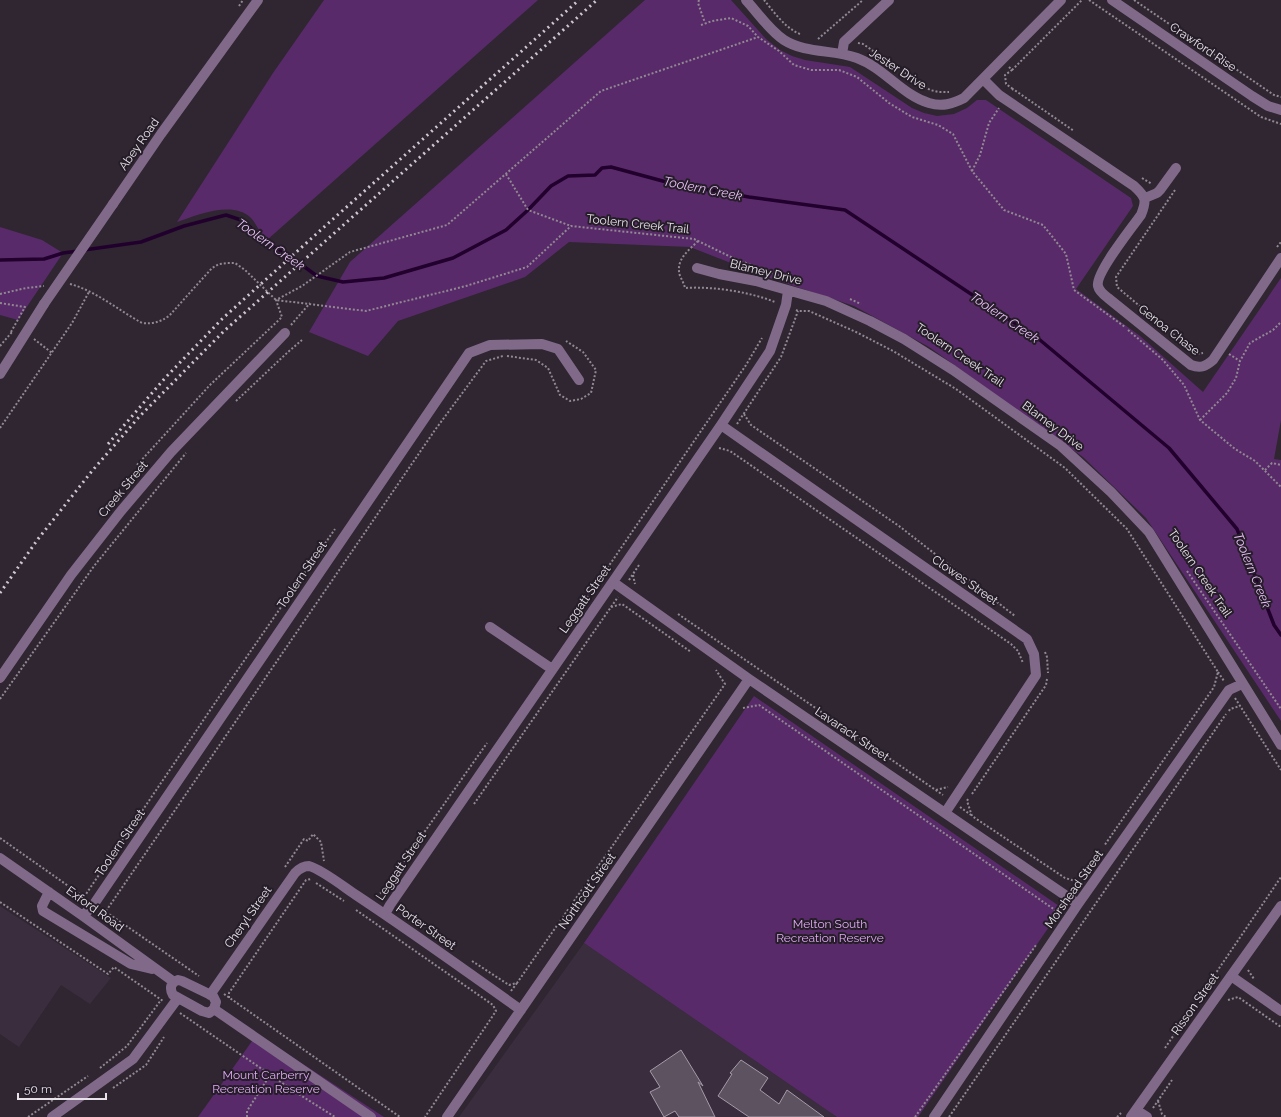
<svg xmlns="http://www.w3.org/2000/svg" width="1281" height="1117" viewBox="0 0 1281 1117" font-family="Raleway,sans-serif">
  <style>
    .built { fill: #3a2e3e }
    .green { fill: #592a69 }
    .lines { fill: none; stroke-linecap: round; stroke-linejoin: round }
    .stream { stroke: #22002d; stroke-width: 3.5 }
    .building { fill: #5d5360; stroke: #a49aa8 }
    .path { stroke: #908992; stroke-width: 2; stroke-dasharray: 2 2; stroke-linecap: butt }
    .minor { stroke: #816a89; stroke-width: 10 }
    .rail { stroke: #cec8d0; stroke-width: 3; stroke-dasharray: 2 4; stroke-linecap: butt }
    .minor-bridge { stroke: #816a89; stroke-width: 10 }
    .labels { text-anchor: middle; stroke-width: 4; stroke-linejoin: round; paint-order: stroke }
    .street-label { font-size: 12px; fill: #e8e3ea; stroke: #251d28 }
    .park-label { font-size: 12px; fill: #e2aaf6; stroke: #251d28 }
    .water-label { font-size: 13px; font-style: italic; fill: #e9bff9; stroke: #251d28 }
  </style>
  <rect width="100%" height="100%" fill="#2f2632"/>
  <path class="built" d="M 0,906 L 111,978 L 90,1004 L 61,985 L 19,1047 L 0,1034 Z
    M 584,943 L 837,1117 L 459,1117 Z"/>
  <path class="green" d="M 324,0 L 538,0 L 267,240 C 259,233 257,224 251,218 C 233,200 197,215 177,222 L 273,73 Z
    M 645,0 L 731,0 L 766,39 L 780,50 L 792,56 L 805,60 L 850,67 L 912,108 L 924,113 L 937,116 L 954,114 L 967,108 L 977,100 L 986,100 L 1131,198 L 1133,206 L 1076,289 L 1140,336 L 1203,392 L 1281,278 L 1281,420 L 1274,459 L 1281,460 L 1281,721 L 1146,518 L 1083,457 L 929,347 L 854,306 L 764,276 L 690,247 L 569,242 L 525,277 L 398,321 L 368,356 L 309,332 L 350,262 Z
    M 0,227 L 42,240 L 63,253 L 18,320 L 0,315 Z
    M 754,696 L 1062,908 L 918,1117 L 837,1117 L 584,943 Z
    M 257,1034 L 384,1117 L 198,1117 Z"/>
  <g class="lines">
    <path class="stream" d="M 84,250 L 141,242 L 184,226 L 226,215 L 241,220 L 250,227 L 265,243 L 284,252 L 317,276 L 343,282 L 384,278 L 453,258 L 506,230 L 528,210 L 551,186 L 568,176 L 595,175 L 602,168 L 611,167 L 670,183 L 749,197 L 845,210 L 1040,340 L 1169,448 L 1237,529 L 1274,625 L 1281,635
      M 0,260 L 44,259 L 63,253 L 78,251"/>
  </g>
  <path class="building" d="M 681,1050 L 703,1086 L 698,1082 L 715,1117 L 679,1117 L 675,1111 L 664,1117 L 650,1092 L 660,1087 L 650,1071 Z
    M 741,1060 L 768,1078 L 760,1090 L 779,1104 L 787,1090 L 824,1117 L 749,1117 L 718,1096 L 732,1074 L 730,1073 Z"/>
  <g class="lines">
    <path class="path" d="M 699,0 L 698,3 L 705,23
      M 764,0 C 774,12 785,28 800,34
      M 1089,0 L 1261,117 L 1281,124
      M 1134,0 L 1274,95 L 1281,97
      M 239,6 L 243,0
      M 701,25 L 712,21 L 731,18 L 748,26 L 758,37 L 779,51 L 794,65 L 811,70 L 839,70 L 857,77 L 889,103 L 912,117 L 938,125 L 953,134 L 972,171 L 1004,210 L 1043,225 L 1066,254 L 1074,290 L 1125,327
      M 818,39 L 863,0
      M 858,43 L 863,44 L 930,90 L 939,92 L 949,92
      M 1009,67 L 1012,70 L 1005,75 L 1006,84 L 1013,89
      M 1012,70 L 1082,0
      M 1012,90 L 1013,89 L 1074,131
      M 972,171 L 980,155 L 989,123 L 999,108
      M 506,174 L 528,210 L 571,226
      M 1142,178 L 1152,184
      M 1175,190 L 1116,277 L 1117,287 L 1197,354 L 1203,353
      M 698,241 C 688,251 675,260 680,276 C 682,280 684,284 685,288 C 712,286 750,292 775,302
      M 1277,247 L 1281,242
      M 70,284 C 96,291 118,310 142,323 C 153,324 160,322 169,316 L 212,268 L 219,264 L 227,263 L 235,263 L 245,270 L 276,300 L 366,311 L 466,286 L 527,267 L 571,226 L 694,239 L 735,259 L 787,278
      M 0,294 L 26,288 L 44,286
      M 850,299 L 861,304
      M 0,303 L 25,307 L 11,332
      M 796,310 L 798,311 L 809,311 L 856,332 L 893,351 L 956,389 L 1065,468 L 1127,529 L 1218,672 L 1214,687 L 1104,846
      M 291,325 L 310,303
      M 1128,330 L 1163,360 L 1184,385 L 1200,420 L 1235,449 L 1255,461 L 1281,487
      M 34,339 L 52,353
      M 0,346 L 12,332
      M 1229,354 L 1240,361
      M 507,356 L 536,360 L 548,368 L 560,395 L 570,401 L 581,399 L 591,393 L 596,370 L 583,352 L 566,341
      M 236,401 L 288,352 L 302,340
      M 744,414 L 751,425 L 899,526 L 1015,616
      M 1200,420 L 1227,393 L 1236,378 L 1240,361 L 1250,343 L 1273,330 L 1281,322
      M 737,424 L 781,357 L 798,311
      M 0,428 L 72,323 L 89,292
      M 719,448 L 730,451 L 1011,644 L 1018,651 L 1023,663
      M 137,465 L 210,385 L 282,317 L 276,300 L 302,286 L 350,252 L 447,225 L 601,91 L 758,37
      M 1265,470 L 1272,463 L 1281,465
      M 1187,571 L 1281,709
      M 633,575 L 635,584
      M 629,580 L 639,565
      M 611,607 L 618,597
      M 578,611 L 746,365 L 762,338
      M 678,614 L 943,795
      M 1045,652 L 1047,657 L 1048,673
      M 1218,672 L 1224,681
      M 1235,698 L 1281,770
      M 0,699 L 94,566 L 186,453
      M 743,708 L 759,705 L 1055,910 L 1053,921
      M 1229,711 L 1230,709 L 1240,706
      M 936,790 L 948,787
      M 972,794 L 1046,685 L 1047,679
      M 968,799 L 967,801 L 972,816 L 1065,878 L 1079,882
      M 474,804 L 611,607 L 622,604 L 691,652
      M 960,807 L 971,815
      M 0,838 L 84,897
      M 285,867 L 304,839 L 308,841 L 313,834 L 321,842 L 324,861
      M 316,883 L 344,901
      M 377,896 L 383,891 L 487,743
      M 84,897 L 219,697 L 335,529
      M 0,902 L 108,974 L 114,967 L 163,1001
      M 356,910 L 493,1005 L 496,1011 L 425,1117
      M 106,911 L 435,430 L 486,361 L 503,356
      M 106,912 L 199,976
      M 472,961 L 509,985 L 517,983 L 725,684 L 716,670
      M 1248,970 L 1254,979
      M 511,991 L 517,983
      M 224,994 L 400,1117
      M 229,998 L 229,993 L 306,880 L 311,879
      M 1228,1000 L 1238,997 L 1281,1027
      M 180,1013 L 297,1093 L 335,1117
      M 1165,1048 L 1281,877
      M 100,1068 L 127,1046 L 161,1000
      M 113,1088 L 146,1065 L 164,1037
      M 1158,1101 L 1162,1114 L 1166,1117
      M 1153,1108 L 1172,1080
      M 28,1117 L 88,1076
      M 247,1117 L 247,1111 L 270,1075
      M 915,1117 L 1036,945
      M 949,1117 L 1226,714
      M 1117,1117 L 1121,1113"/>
    <path class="minor" d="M 746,0 C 758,13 769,30 784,40 C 806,54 833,49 857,58 C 884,68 902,95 929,103 C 942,107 952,104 964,98 L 1061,0
      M 1112,0 L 1252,96 L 1268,106 L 1281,110
      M 842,54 L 844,42 L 889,0
      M 983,79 L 999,95 L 1134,186 C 1146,197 1147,200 1141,215 C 1132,227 1095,274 1098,286 C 1099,291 1104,295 1108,298 L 1191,365 C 1201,369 1206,366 1213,360 L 1281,258
      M 1145,198 L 1157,193 L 1160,190 L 1176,168
      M 113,204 L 161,134 L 258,0
      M 697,268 L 719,274 L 756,281 L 826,301 L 870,321 L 904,339 L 953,370 L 1061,446 L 1111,492 L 1149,532 L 1281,745
      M 0,374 L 44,304
      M 721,425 L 1027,639 L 1034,654 L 1036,675 L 945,813
      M 613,582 L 749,679 L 1078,904
      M 490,627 L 552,669
      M 0,678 L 71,575 L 121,511 L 171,452 L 285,333
      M 0,858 L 83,916 L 174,982
      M 49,892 L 42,906 L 43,911 L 131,964 L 152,969
      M 385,914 L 390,905 L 721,425 L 770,351 L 786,305 L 788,291
      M 83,916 L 94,904 L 469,353 L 490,345 L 542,344 L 558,349 L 579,380
      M 1231,976 L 1281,1011
      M 178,980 L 182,981 L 213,996 L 216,1002 L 214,1009 L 209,1013 L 202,1011 L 173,995 C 169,988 171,982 178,980 Z
      M 210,995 L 295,873 C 299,869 303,866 309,866 C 321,869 344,887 356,895 C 412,932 466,971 521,1010
      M 214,1009 L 371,1117
      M 1136,1110 L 1147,1117
      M 52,1117 L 133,1059 L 178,998
      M 447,1117 L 749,679
      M 934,1117 L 1078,904 L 1229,690 L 1242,684
      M 1131,1117 L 1231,976 L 1281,906"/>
    <path class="rail" d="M 108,444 L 165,378 L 222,319 L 323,228 L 579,0
      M 0,593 L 38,539 L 92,471 L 139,417 L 224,331 L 597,0"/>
    <path class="minor-bridge" d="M 44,304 L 113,204"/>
  </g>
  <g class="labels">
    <g class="street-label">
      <text transform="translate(1203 47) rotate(34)" y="4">Crawford Rise</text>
      <text transform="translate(898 69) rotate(33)" y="4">Jester Drive</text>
      <text transform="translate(139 144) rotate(-55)" y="4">Abey Road</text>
      <text transform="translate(638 224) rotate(6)" y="4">Toolern Creek Trail</text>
      <text transform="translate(766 272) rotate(14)" y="4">Blamey Drive</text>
      <text transform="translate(1169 330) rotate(38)" y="4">Genoa Chase</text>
      <text transform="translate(960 355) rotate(34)" y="4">Toolern Creek Trail</text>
      <text transform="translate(1053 426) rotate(37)" y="4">Blamey Drive</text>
      <text transform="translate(123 489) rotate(-50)" y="4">Creek Street</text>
      <text transform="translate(1200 573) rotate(56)" y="4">Toolern Creek Trail</text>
      <text transform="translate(302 575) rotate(-56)" y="4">Toolern Street</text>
      <text transform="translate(965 580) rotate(35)" y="4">Clowes Street</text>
      <text transform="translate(585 599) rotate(-55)" y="4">Leggatt Street</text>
      <text transform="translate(852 734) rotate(34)" y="4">Lavarack Street</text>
      <text transform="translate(120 843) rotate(-56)" y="4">Toolern Street</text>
      <text transform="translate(401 866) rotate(-56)" y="4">Leggatt Street</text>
      <text transform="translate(1074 889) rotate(-55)" y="4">Morshead Street</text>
      <text transform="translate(587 891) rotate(-55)" y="4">Northcott Street</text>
      <text transform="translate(95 909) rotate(36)" y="4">Exford Road</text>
      <text transform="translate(248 917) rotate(-55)" y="4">Cheryl Street</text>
      <text transform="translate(426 927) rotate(35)" y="4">Porter Street</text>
      <text transform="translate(1195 1004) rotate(-55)" y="4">Risson Street</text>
    </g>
    <g class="park-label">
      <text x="830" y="928">Melton South<tspan x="830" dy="14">Recreation Reserve</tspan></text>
      <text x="266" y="1079">Mount Carberry<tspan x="266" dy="14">Recreation Reserve</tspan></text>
    </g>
    <g class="water-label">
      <text transform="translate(703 188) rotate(11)" y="5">Toolern Creek</text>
      <text transform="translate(271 244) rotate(35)" y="5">Toolern Creek</text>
      <text transform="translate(1005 317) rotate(34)" y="5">Toolern Creek</text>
      <text transform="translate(1253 570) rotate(68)" y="5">Toolern Creek</text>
    </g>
  </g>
  <path d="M18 1093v6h88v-6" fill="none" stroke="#e8e3ea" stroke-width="2"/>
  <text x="24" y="1093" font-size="12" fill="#e8e3ea" stroke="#251d28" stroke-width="3" paint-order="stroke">50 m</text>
</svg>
